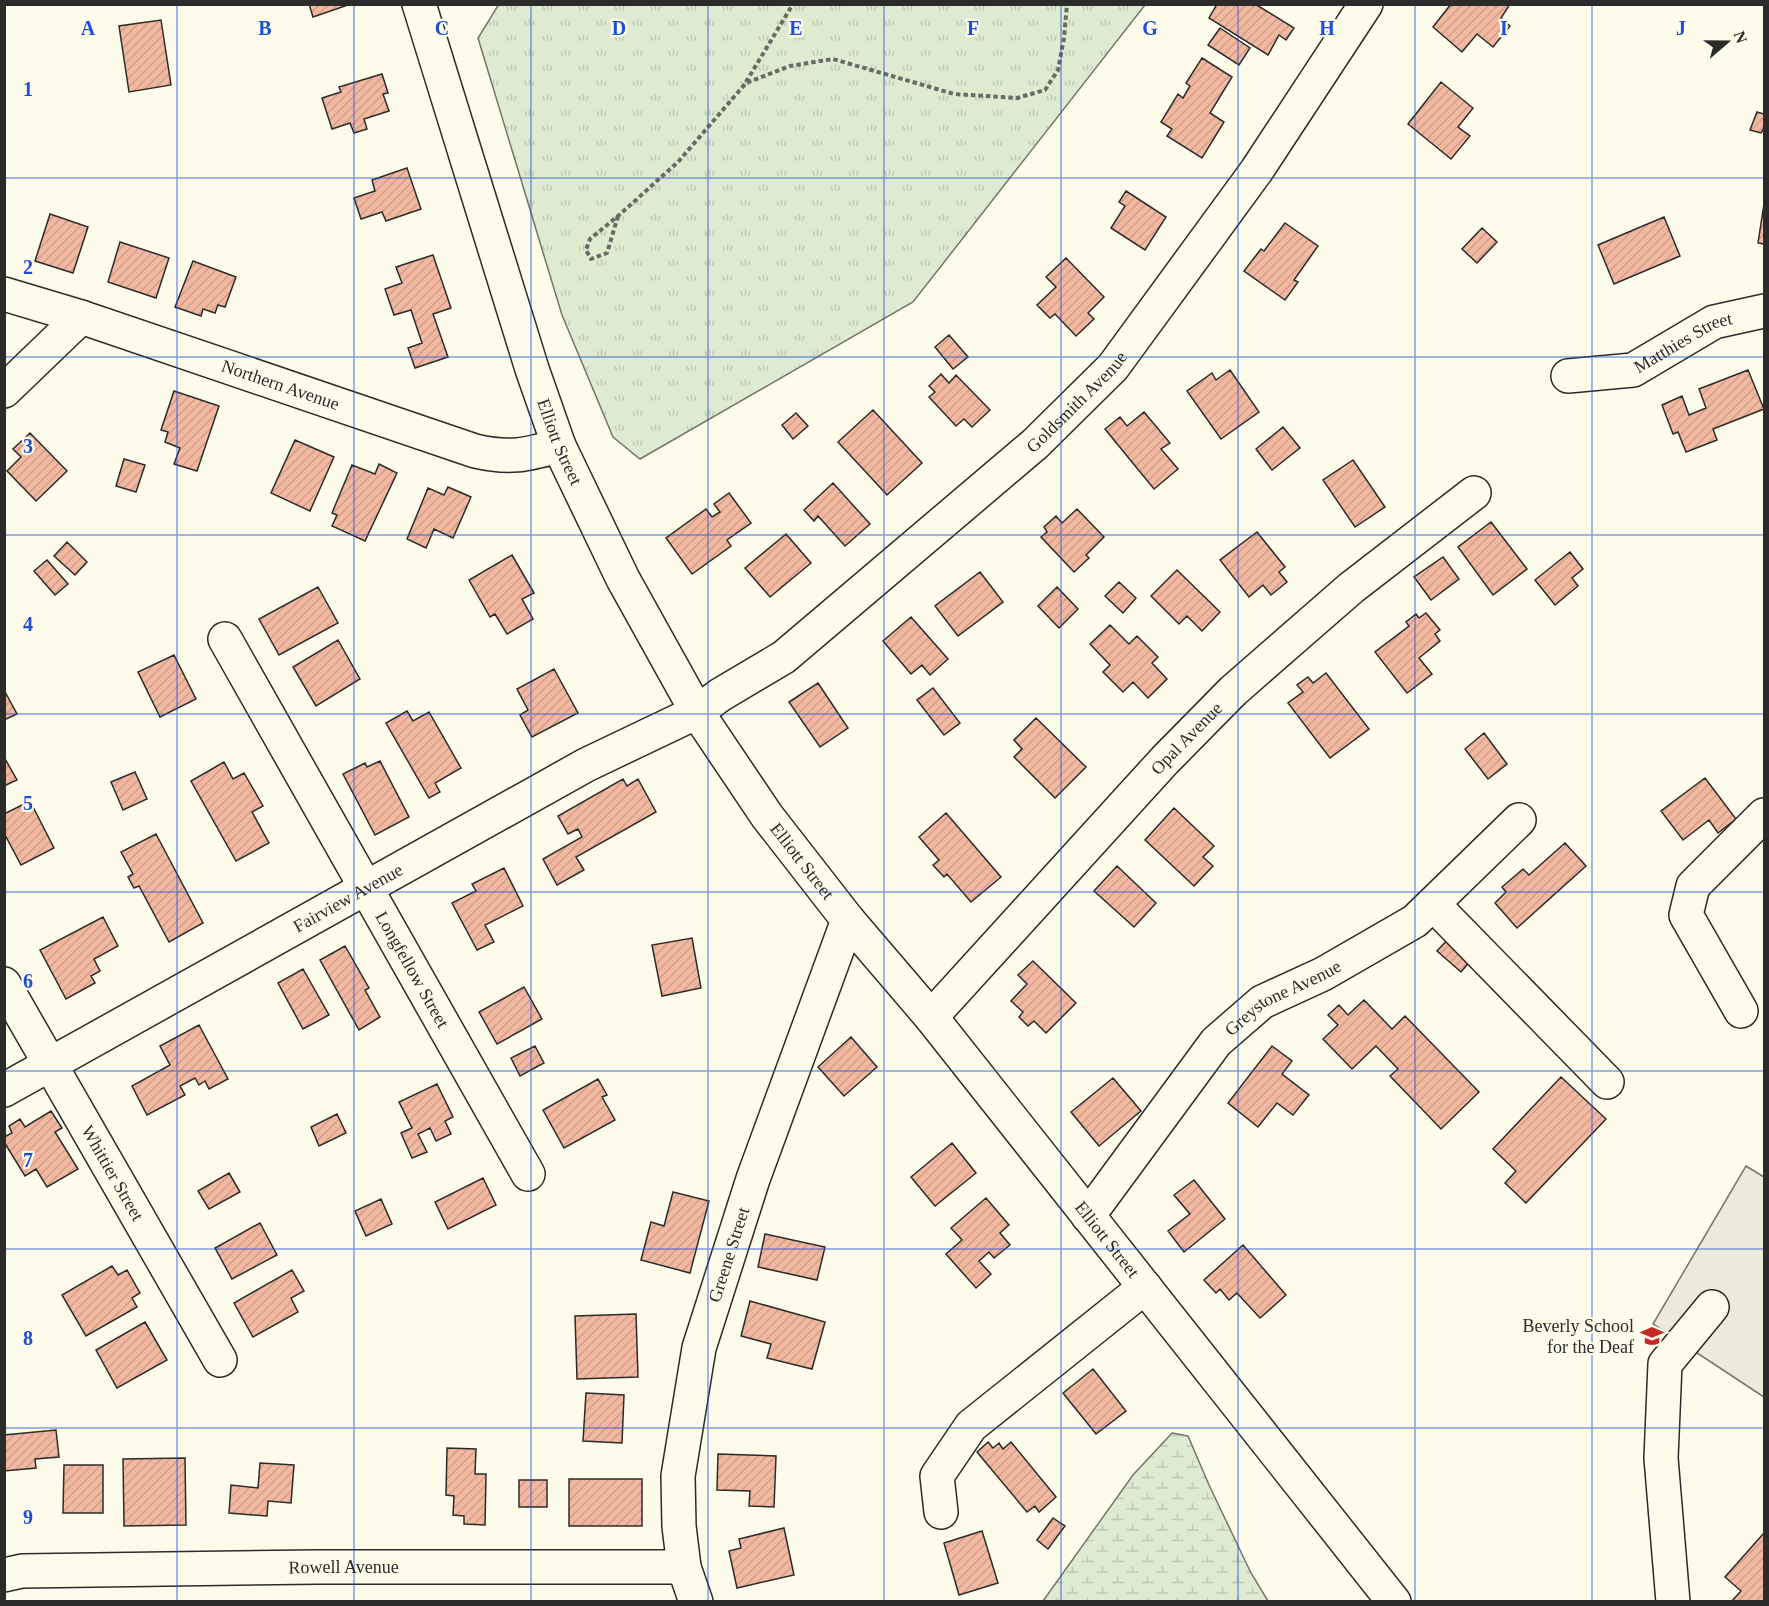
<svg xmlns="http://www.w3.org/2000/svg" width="1769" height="1606" viewBox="0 0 1769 1606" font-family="Georgia,serif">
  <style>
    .grass { fill: url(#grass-tufts); stroke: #74746e; stroke-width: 1.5 }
    .wetland { fill: url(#wetland-marsh); stroke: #74746e; stroke-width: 1.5 }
    .parking { fill: #eceadb; stroke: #74746e; stroke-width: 1.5 }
    .building { fill: url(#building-hatch); stroke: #2b2b2b; stroke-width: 1.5 }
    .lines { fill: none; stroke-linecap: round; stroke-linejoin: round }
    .minor-casing { stroke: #2b2b2b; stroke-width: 36 }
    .major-casing { stroke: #2b2b2b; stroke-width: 36 }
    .path { stroke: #6a6964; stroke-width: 4; stroke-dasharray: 4.5 3; stroke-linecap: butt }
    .minor { stroke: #fdfbea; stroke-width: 33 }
    .major { stroke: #fdfbea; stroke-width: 33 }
    .grid { fill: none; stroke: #1d4ed8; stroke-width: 1.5; stroke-opacity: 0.55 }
    .labels { text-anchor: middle; stroke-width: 4.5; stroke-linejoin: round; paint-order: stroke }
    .street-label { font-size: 18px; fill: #2b2b2b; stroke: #fdfbea }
    .poi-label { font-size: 18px; fill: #2b2b2b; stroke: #fdfbea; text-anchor: end }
    .grid-label { font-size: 20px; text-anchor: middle; font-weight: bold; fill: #1d4ed8; stroke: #fdfbea; stroke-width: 4.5; stroke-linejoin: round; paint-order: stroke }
  </style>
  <defs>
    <pattern id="grass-tufts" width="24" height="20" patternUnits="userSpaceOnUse" patternTransform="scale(1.5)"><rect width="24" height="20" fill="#deebd1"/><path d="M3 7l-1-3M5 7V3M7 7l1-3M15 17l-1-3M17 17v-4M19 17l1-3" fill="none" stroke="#bfcab4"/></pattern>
    <pattern id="wetland-marsh" width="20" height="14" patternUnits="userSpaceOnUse" patternTransform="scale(1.5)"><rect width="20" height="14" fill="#deebd1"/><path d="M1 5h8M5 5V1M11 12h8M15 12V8" fill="none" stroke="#bfcab4"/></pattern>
    <pattern id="building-hatch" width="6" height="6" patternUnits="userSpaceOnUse" patternTransform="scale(1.5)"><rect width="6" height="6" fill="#f2b8a0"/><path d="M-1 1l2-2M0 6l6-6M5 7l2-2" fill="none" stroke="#d09e8a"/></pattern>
  </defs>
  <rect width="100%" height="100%" fill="#fdfbea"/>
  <path class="grass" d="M 499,4 L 1145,4 L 1145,5 L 913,302 L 640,459 L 613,437 L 562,315 L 478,38 Z"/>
  <path class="wetland" d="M 1172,1433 L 1188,1436 L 1209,1485 L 1251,1573 L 1268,1601 L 1043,1601 L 1133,1475 Z"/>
  <path class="parking" d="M 1746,1166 L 1764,1177 L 1764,1397 L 1653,1324 Z"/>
  <path class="building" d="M 309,4 L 348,4 L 348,5 L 313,17 Z
    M 1217,4 L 1255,4 L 1294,28 L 1286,40 L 1279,35 L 1268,55 L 1209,18 Z
    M 1451,4 L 1510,4 L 1501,18 L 1510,26 L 1493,47 L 1477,34 L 1462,52 L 1433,27 Z
    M 161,20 L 171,85 L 129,92 L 119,26 Z
    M 1220,28 L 1250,48 L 1239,65 L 1208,45 Z
    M 1202,58 L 1232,77 L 1210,113 L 1224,122 L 1202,158 L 1167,136 L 1172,129 L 1161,122 L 1178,94 L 1183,98 L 1190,86 L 1186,83 Z
    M 382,74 L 388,93 L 383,94 L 389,111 L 364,119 L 367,129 L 354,133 L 350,123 L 332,129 L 322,98 L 341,92 L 339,87 Z
    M 1441,82 L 1473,108 L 1458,127 L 1470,136 L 1451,159 L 1408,124 Z
    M 1757,112 L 1764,114 L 1764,128 L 1761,133 L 1750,130 Z
    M 407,168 L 421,209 L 386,221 L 382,212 L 361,219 L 354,198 L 375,191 L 372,180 Z
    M 1126,191 L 1166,217 L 1145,250 L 1111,228 L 1125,206 L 1119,202 Z
    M 1764,204 L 1764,244 L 1758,243 Z
    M 50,214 L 88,227 L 73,273 L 35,261 Z
    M 1664,217 L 1680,256 L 1614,284 L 1598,245 Z
    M 1285,223 L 1318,246 L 1294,280 L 1298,282 L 1285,300 L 1244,271 L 1261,249 L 1264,251 Z
    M 1482,228 L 1497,242 L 1477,263 L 1462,249 Z
    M 120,242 L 169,258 L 156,298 L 108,282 Z
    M 433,255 L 451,308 L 433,314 L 448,357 L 415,368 L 408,348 L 422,343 L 411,310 L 394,315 L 385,289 L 402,283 L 396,267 Z
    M 1066,258 L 1104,297 L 1088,313 L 1094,319 L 1076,336 L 1055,314 L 1050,318 L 1037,305 L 1056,287 L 1046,277 Z
    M 193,261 L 236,277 L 225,307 L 218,305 L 215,313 L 203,309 L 201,316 L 175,307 Z
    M 949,335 L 968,357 L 953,369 L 935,347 Z
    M 1230,370 L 1259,412 L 1221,439 L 1187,391 L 1212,373 L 1216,380 Z
    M 1748,370 L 1764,409 L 1713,429 L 1717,440 L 1686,452 L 1678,432 L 1673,434 L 1662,405 L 1682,396 L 1689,415 L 1706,408 L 1699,389 Z
    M 941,374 L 949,383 L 956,375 L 990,410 L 972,427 L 964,419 L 956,426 L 929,397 L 935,392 L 929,386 Z
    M 174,391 L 219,406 L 197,471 L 174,464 L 180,448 L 165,442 L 168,432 L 161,430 Z
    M 873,410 L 922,463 L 887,495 L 838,442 Z
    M 1144,412 L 1170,443 L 1161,449 L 1178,469 L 1154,489 L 1105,429 L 1120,417 L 1127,426 Z
    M 796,413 L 808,426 L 793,439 L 782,425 Z
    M 1283,427 L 1300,448 L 1272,470 L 1256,449 Z
    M 30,433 L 67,471 L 36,501 L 7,471 L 21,457 L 13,449 Z
    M 295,440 L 334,457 L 310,511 L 271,493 Z
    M 124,459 L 145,465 L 136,492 L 116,486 Z
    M 1353,460 L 1385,507 L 1355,527 L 1323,480 Z
    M 379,464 L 397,473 L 365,541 L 332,526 L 337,515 L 332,513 L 352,465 L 375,474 Z
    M 833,483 L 870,524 L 845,546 L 818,516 L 814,521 L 804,510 Z
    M 448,487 L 471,497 L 453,538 L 434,529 L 426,548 L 407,539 L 428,488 L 444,495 Z
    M 729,493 L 751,523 L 727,540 L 731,546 L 692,574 L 666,538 L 706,509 L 712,517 L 720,512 L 714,504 Z
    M 1077,509 L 1104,537 L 1086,555 L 1089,558 L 1074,572 L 1041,537 L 1047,532 L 1044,527 L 1056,516 L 1062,523 Z
    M 1491,522 L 1527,569 L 1493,595 L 1458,547 Z
    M 1257,532 L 1285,567 L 1279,572 L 1287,582 L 1271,595 L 1263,585 L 1249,597 L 1220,560 Z
    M 786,534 L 811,563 L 770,597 L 745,568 Z
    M 67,542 L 87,562 L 75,575 L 54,556 Z
    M 1570,552 L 1583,569 L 1572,578 L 1578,586 L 1555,605 L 1535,580 Z
    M 512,555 L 534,593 L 522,599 L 533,619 L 507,634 L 495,614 L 490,617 L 469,580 Z
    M 1443,557 L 1459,579 L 1431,600 L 1414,577 Z
    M 47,560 L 68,584 L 55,595 L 34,571 Z
    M 1177,570 L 1220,612 L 1202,631 L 1187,616 L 1179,624 L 1151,596 Z
    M 980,572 L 1003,602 L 958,636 L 935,606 Z
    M 1119,582 L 1136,598 L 1123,613 L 1105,596 Z
    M 318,587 L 338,623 L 279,655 L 259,619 Z
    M 1057,587 L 1078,609 L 1059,628 L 1038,606 Z
    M 1426,613 L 1440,630 L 1435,634 L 1440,641 L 1419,658 L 1432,674 L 1407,693 L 1375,652 L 1409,626 L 1406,622 L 1416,614 L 1419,618 Z
    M 911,617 L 948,659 L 930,675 L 922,665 L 911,674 L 883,641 Z
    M 1110,625 L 1129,644 L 1137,636 L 1158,657 L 1152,663 L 1167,679 L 1148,698 L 1133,682 L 1123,692 L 1103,672 L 1110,665 L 1090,644 Z
    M 338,640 L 360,679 L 316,706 L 293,667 Z
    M 174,655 L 196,699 L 160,717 L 138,672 Z
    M 554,669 L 578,713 L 532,737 L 520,715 L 528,710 L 517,689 Z
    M 1326,673 L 1369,729 L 1330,758 L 1288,703 L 1303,692 L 1297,685 L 1308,677 L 1313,683 Z
    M 818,683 L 848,728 L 820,747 L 789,702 Z
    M 933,688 L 960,723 L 944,735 L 917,700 Z
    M 4,690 L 17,714 L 4,720 Z
    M 407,711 L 413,721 L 429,712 L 461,768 L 435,783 L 440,792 L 429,798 L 386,723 Z
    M 1036,718 L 1086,767 L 1055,798 L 1014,757 L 1022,749 L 1014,740 Z
    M 1484,733 L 1507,764 L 1488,779 L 1465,749 Z
    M 4,757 L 17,780 L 4,786 Z
    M 380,761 L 409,817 L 375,835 L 343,774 L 365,763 L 367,767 Z
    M 224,762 L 233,779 L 244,773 L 263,806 L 252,812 L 269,843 L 236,861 L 191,781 Z
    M 135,772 L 147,799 L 123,810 L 111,782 Z
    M 1705,778 L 1736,819 L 1718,833 L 1709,820 L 1683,840 L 1661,811 Z
    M 623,779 L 627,786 L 638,779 L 656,812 L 576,857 L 584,870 L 557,885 L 543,859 L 582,837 L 578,829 L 568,834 L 558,816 Z
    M 30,801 L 54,848 L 21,865 L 4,833 L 4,814 Z
    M 1174,808 L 1214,846 L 1203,857 L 1213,866 L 1194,886 L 1145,840 Z
    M 946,813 L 1001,877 L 971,902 L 947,874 L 944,877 L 933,865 L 939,860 L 919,837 Z
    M 156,834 L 203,923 L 169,942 L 139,886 L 134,888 L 128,877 L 133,874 L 121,852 Z
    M 1565,843 L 1586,866 L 1517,928 L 1495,903 L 1506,892 L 1502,887 L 1523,869 L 1529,875 Z
    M 1117,866 L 1156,903 L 1134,927 L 1094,891 Z
    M 504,868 L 523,906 L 485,925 L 494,942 L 477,950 L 452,903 L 476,891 L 472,884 Z
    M 103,917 L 118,946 L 94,959 L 100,971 L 91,976 L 95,983 L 66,999 L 40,950 Z
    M 1453,934 L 1476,954 L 1461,972 L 1437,951 Z
    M 692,938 L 701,988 L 662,996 L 652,945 Z
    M 345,946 L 369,988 L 365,990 L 380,1017 L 359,1030 L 320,960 Z
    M 1033,961 L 1076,1003 L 1046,1033 L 1034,1021 L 1028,1026 L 1019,1017 L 1023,1012 L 1011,1001 L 1027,984 L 1018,975 Z
    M 303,969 L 329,1015 L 303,1029 L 278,983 Z
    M 524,987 L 542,1019 L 497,1044 L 479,1012 Z
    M 1364,1000 L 1392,1029 L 1405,1016 L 1479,1092 L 1441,1129 L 1390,1076 L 1398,1069 L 1376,1046 L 1352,1069 L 1323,1039 L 1338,1025 L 1328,1015 L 1339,1005 L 1348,1015 Z
    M 199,1025 L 228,1079 L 209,1089 L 205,1081 L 199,1085 L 195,1078 L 180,1086 L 185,1095 L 147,1115 L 132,1086 L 170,1065 L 160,1046 Z
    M 851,1037 L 877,1067 L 844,1096 L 818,1067 Z
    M 535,1046 L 544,1063 L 520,1076 L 511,1058 Z
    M 1272,1046 L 1292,1061 L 1282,1074 L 1309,1095 L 1293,1115 L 1277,1103 L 1258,1127 L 1228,1103 Z
    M 1561,1077 L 1606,1119 L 1526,1203 L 1505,1183 L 1516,1171 L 1493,1149 Z
    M 1113,1078 L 1141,1111 L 1099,1146 L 1071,1112 Z
    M 598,1079 L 607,1095 L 602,1097 L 615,1120 L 564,1148 L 543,1110 Z
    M 437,1084 L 453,1117 L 445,1121 L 451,1134 L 436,1141 L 430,1128 L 418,1134 L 427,1152 L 412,1158 L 401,1133 L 412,1128 L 399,1102 Z
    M 51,1111 L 62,1128 L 55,1132 L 78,1169 L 47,1187 L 36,1169 L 25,1176 L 4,1142 L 4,1137 L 12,1133 L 9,1126 L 20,1119 L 25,1127 Z
    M 337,1114 L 346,1133 L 319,1146 L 311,1127 Z
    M 952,1143 L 976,1173 L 935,1206 L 911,1177 Z
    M 229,1173 L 240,1192 L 209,1209 L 198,1191 Z
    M 483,1178 L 496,1205 L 448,1229 L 435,1202 Z
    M 1194,1180 L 1225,1219 L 1184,1252 L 1168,1231 L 1190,1214 L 1174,1195 Z
    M 673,1192 L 709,1201 L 690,1273 L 641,1260 L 651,1222 L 664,1226 Z
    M 986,1198 L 1009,1225 L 1000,1233 L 1010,1245 L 994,1258 L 989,1252 L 979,1261 L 991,1274 L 976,1288 L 946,1254 L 962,1240 L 951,1228 Z
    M 381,1199 L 392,1224 L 366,1236 L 355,1211 Z
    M 260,1223 L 277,1255 L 232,1279 L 215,1248 Z
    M 765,1234 L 825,1247 L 817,1280 L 758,1267 Z
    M 1243,1245 L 1286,1295 L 1260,1318 L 1237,1293 L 1229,1300 L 1220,1289 L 1216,1293 L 1204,1280 Z
    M 112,1266 L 118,1275 L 127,1270 L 140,1293 L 132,1298 L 137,1307 L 86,1336 L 62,1295 Z
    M 292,1270 L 304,1291 L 291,1298 L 298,1312 L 253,1337 L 234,1303 Z
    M 750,1301 L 825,1322 L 812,1369 L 767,1358 L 771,1344 L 741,1336 Z
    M 636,1314 L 638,1377 L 577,1379 L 575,1316 Z
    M 145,1322 L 167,1360 L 117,1388 L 96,1350 Z
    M 1093,1369 L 1126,1411 L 1096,1434 L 1063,1393 Z
    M 586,1393 L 624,1395 L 622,1443 L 583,1441 Z
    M 56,1430 L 59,1457 L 35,1459 L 36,1468 L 4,1471 L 4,1435 Z
    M 988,1442 L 993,1448 L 999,1443 L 1003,1449 L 1011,1442 L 1056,1497 L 1039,1512 L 1035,1506 L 1027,1512 L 977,1452 Z
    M 447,1448 L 476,1449 L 475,1474 L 486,1474 L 485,1525 L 464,1524 L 464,1516 L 453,1515 L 454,1496 L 446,1495 Z
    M 718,1454 L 776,1456 L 774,1507 L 749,1506 L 750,1491 L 717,1490 Z
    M 185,1458 L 186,1525 L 124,1526 L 123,1459 Z
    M 260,1463 L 294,1465 L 291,1503 L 268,1501 L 267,1516 L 229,1513 L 231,1485 L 258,1488 Z
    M 64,1465 L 103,1465 L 103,1513 L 63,1513 Z
    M 569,1479 L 642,1479 L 642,1526 L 569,1526 Z
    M 519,1480 L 547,1480 L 547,1507 L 519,1507 Z
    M 1053,1518 L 1065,1526 L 1048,1549 L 1037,1540 Z
    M 784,1528 L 794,1575 L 737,1588 L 729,1551 L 741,1548 L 739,1539 Z
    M 982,1531 L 998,1583 L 959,1595 L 944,1543 Z
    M 1764,1533 L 1764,1602 L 1731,1602 L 1741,1591 L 1725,1577 Z"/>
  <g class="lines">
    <g class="minor-casing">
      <g id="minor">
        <path id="s1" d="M 4,294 L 81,317 L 475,451 C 510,459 525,455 559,446"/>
        <path id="s2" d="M 1568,376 L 1633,370 L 1714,322 L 1764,311"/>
        <path d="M 4,391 L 81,317"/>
        <path id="s3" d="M 225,639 L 528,1174"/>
        <path d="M 1433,904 L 1607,1082"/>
        <path id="s4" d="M 4,984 L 220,1360"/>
        <path d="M 1741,1011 L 1686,915 L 1693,886 L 1764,815"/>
        <path id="s5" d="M 931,1017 L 1165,760 L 1233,691 L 1351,588 L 1474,493"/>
        <path id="s6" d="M 4,1090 L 586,765 L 697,712 L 720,695 L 784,657 L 1035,444 L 1113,367 L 1257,170 L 1366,4"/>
        <path id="s7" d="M 1088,1216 L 1216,1042 L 1262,1002 L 1323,974 L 1415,921 L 1519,820"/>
        <path d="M 941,1512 L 937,1476 L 971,1426 L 1145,1287"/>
        <path id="s8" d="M 4,1575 L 22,1571 L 318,1567 L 684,1567"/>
        <path id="s9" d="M 696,1602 L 684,1567 L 679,1526 L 678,1476 L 699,1348 L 753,1179 L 848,920"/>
        <path d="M 1673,1602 L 1661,1458 L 1665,1364 L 1712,1307"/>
      </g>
    </g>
    <g class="major-casing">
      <g id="major">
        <path id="s10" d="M 419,4 L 532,369 L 559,446 L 623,579 L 697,712 L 767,816 L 848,920 L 931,1017 L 1394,1602"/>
      </g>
    </g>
    <path class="path" d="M 746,82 L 793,4
      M 618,216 L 607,253 L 591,259 L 586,250 L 590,239 L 618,216 L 678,162 L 746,83 L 790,66 L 833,59 L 954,94 L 1017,98 L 1045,90 L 1058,70 L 1064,38 L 1067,4"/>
    <use href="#minor" class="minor"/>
    <use href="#major" class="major"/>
  </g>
  <path class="grid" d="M 177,4 L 177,1602M 354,4 L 354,1602M 531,4 L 531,1602M 708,4 L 708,1602M 884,4 L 884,1602M 1061,4 L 1061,1602M 1238,4 L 1238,1602M 1415,4 L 1415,1602M 1592,4 L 1592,1602M 4,178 L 1764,178M 4,357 L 1764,357M 4,535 L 1764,535M 4,714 L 1764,714M 4,892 L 1764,892M 4,1071 L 1764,1071M 4,1249 L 1764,1249M 4,1428 L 1764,1428"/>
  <defs>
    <g id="school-bare" transform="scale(1.8)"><path d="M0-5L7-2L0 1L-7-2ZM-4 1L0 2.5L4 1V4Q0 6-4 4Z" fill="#c62828" stroke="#fdfbea" stroke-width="2.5" paint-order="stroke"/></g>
  </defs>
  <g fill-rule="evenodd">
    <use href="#school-bare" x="1652" y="1336"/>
  </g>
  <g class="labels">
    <g class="street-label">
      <text dy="6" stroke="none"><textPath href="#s2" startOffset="123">Matthies Street</textPath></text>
      <text dy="6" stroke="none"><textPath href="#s1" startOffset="291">Northern Avenue</textPath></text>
      <text dy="6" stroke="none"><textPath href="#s6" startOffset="1281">Goldsmith Avenue</textPath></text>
      <text dy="6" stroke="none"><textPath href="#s10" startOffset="460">Elliott Street</textPath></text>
      <text dy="6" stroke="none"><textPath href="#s5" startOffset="378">Opal Avenue</textPath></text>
      <text dy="6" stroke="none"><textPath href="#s10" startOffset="946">Elliott Street</textPath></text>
      <text dy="6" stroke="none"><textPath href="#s6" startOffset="394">Fairview Avenue</textPath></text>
      <text dy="6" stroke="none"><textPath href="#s3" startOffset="380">Longfellow Street</textPath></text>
      <text dy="6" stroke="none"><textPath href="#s7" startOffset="297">Greystone Avenue</textPath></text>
      <text dy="6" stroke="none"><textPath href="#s4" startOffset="218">Whittier Street</textPath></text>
      <text dy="6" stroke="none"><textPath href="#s10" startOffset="1432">Elliott Street</textPath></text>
      <text dy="6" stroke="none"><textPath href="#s9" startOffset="356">Greene Street</textPath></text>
      <text dy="6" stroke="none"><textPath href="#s8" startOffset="340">Rowell Avenue</textPath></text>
    </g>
    <g class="poi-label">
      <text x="1634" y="1332">Beverly School<tspan x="1634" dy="21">for the Deaf</tspan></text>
    </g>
  </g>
  <g class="grid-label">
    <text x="88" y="35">A</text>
    <text x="265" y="35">B</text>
    <text x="442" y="35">C</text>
    <text x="619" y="35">D</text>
    <text x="796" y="35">E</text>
    <text x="973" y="35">F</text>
    <text x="1150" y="35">G</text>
    <text x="1327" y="35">H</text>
    <text x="1504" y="35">I</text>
    <text x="1681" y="35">J</text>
    <text x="28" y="96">1</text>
    <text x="28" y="274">2</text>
    <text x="28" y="453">3</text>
    <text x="28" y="631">4</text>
    <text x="28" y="810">5</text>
    <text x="28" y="988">6</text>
    <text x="28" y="1167">7</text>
    <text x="28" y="1345">8</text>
    <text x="28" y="1524">9</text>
  </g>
  <rect width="1769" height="1606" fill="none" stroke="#2b2b2b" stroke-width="12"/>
  <g transform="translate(1727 42) rotate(70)" stroke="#fdfbea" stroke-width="4.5" paint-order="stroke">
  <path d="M0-4.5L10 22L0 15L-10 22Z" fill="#2b2b2b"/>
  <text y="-9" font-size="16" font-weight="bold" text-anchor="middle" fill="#2b2b2b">N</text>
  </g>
</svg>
